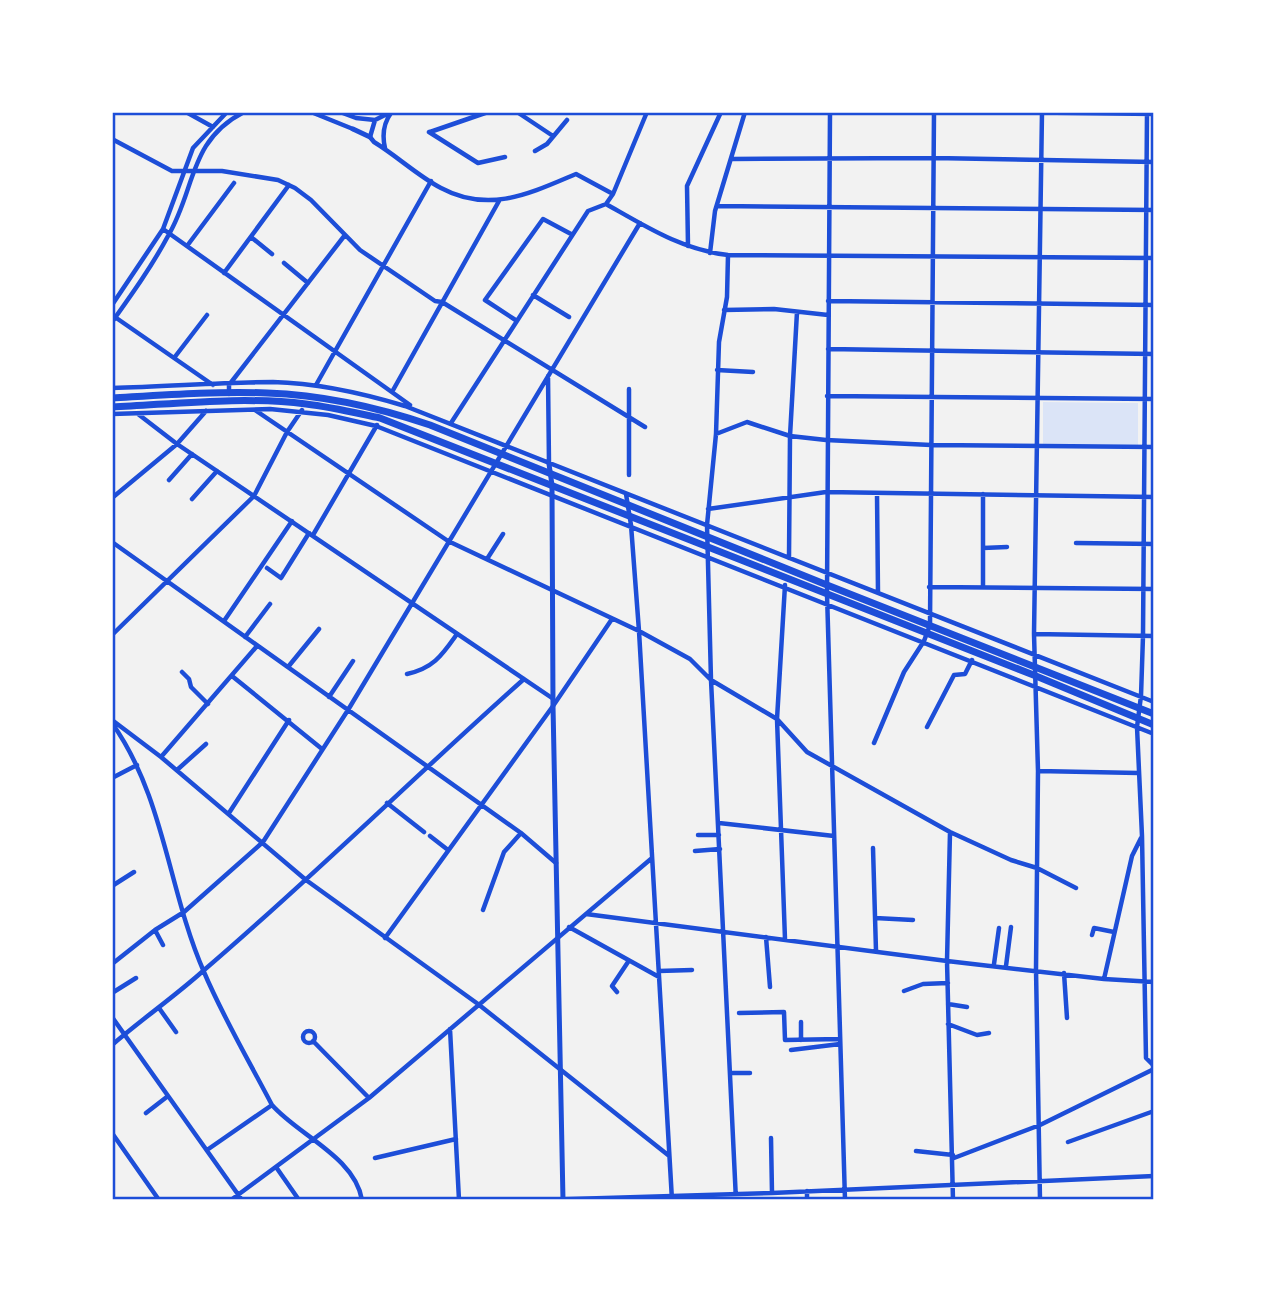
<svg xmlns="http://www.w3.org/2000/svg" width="1266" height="1312" viewBox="0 0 1266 1312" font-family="'Open Sans',sans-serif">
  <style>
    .green { fill: #dbe4f7 }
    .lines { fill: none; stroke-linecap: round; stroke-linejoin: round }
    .minor { stroke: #1d4ed8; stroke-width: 4.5 }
    .tertiary { stroke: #1d4ed8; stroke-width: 5 }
    .trunk { stroke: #1d4ed8; stroke-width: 7 }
    .neatline { fill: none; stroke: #1d4ed8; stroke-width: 2.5 }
  </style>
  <rect width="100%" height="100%" fill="#f2f2f2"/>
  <path class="green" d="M 1043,402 L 1138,403 L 1138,445 L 1043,445 Z"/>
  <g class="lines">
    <path class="minor" d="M 186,112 L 213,127
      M 311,112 L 353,129
      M 340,112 L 356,118 L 375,120 L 391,112
      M 517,112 L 553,136
      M 830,112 L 827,594 L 845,1200
      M 986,112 L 1154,114
      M 1147,112 L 1143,636 L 1141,696 L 1137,727 L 1142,836 L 1146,1058 L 1154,1066
      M 375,120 L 370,137 L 374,142 C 397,156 418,176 441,188 C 489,214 531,193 576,174 L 613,194
      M 429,132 L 478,163 L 505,157
      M 430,132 L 488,112
      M 112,139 L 172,171 L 222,171 L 278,180 L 295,188 L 311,200 L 360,250 L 435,301 L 442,302 L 645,427
      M 385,148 C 382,135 383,124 391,113
      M 535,151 L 547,144 L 567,120
      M 732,159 L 934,158 L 1154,162
      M 606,204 C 645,226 682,250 728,255 L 1154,258
      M 606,204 L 613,194 L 647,112
      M 718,206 L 1154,210
      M 163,229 L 410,405
      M 251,237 L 272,254
      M 187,246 L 234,183
      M 688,246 L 687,186 L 721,112
      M 710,253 L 715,211 L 745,112
      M 728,255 L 727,297 L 719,342 L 716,434 L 707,525 L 711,680 L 736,1200
      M 284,263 L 308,283
      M 224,273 L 289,185
      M 533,295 L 569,317
      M 828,301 L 1154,305
      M 112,305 L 163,229 L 193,148 L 227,112
      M 724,310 L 774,309 L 828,315
      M 112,315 L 213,385
      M 517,321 L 485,300 L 543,219 L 571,234
      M 112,322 C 132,294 152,266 168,236 C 196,189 188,141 244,112
      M 828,349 L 1154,354
      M 174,358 L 207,315
      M 717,370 L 753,372
      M 548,376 L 549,464
      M 316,385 L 431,181
      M 112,388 C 166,387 220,382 273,382 C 318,383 362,393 405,406 L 1154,702
      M 392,392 L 499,201
      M 229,394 L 229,385 L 345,235
      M 827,396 L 1154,399
      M 255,410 L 448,541 L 639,631 L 690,659 L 711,680 L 777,719 L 807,752 L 950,832 L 1011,860 L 1037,868 L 1076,888
      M 112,414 L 270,409 L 328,415 L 376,426 L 1154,734
      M 138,414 L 177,444 L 552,698
      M 451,423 L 588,211 L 606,204
      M 716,434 L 747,422 L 790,436 L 826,440 L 931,445 L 1154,447
      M 629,475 L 629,389
      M 169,480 L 192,454
      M 877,493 L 878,593
      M 626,494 L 631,525 L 639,631 L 672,1200
      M 983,494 L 983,587
      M 112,498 L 177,444 L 206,411
      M 192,499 L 217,471
      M 708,509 L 826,492 L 1154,497
      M 313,535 L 377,425
      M 112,542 L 521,833 L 556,863
      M 1076,543 L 1154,544
      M 983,548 L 1007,547
      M 789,558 L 790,436 L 797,312
      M 487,559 L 503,534
      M 267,568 L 281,578 L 309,533
      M 929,587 L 1154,589
      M 224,621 L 292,521
      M 1034,634 L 1154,636
      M 112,635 L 254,496 L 287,432 L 302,410
      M 245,637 L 270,604
      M 288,667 L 319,629
      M 182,672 L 189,679 L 191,687 L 208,704
      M 407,674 C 434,668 442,655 457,634
      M 232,676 L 322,749
      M 329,697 L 353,661
      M 112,720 L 161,757 L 306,880 L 478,1004 L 668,1155
      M 112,723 C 165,798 168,890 204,972 C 223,1017 249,1061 272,1105 C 298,1135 355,1157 362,1200
      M 927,727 L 954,675 L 965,674 L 972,660
      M 874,743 L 904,672 L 924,641 L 930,625 L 934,112
      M 161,757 L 257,646
      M 177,770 L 206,744
      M 1038,771 L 1138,773
      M 112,778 L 137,765
      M 387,803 L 424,832
      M 229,813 L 289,720
      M 719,823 L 834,836
      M 950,832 L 947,961 L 953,1200
      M 698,835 L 719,835
      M 430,836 L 448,850
      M 873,848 L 876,951
      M 695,851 L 720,849
      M 112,886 L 134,872
      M 483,910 L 504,852 L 521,833
      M 586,914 L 947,961 L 1104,979 L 1154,982
      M 875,918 L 913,920
      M 569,927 L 659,977
      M 155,930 L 163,945
      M 1092,935 L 1094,928 L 1114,932
      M 766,937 L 770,987
      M 385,938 L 553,706 L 612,619
      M 785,939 L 777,719 L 785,585
      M 112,964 L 155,930 L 184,912 L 263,842 L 348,710 L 640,223
      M 994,964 L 999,928
      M 1006,966 L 1011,927
      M 659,971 L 692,970
      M 1064,973 L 1067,1018
      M 1104,979 L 1132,856 L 1141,838
      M 904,991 L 923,984 L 948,983
      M 617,992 L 612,986 L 628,962
      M 112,993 L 136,978
      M 948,1004 L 967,1007
      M 159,1008 L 176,1032
      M 739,1013 L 784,1012 L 785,1040 L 840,1039
      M 112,1017 L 242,1200
      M 801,1022 L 801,1040
      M 948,1024 L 977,1035 L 989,1033
      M 450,1029 L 459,1200
      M303 1037a6 6 0 1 1 12 0a6 6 0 1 1-12 0Z
      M 313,1041 L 369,1098
      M 112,1045 C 142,1019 174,997 203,971 C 313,877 416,775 524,679
      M 791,1050 L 840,1044
      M 730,1073 L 750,1073
      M 146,1113 L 168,1096
      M 112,1133 L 159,1200
      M 771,1138 L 772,1193
      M 1068,1142 L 1154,1111
      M 207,1150 L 272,1105
      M 916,1151 L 953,1155
      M 375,1158 L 456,1139
      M 954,1158 L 1040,1125 L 1154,1069
      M 276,1167 L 299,1200
      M 807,1191 L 807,1200
      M 231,1200 L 369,1098 L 652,858
      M 538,1200 L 772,1193 L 1154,1176
      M 1040,1200 L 1036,969 L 1038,771 L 1034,634 L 1042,112"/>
    <path class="tertiary" d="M 353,129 L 370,137
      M 549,464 L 552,485 L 553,706 L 563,1200"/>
    <path class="trunk" d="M 112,398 C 163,395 216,391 267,393 C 323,395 377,407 430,425 L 827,585 L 1154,714
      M 112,407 C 176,404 242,396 306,404 C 331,407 356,413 380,418 L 1036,676 L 1154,725"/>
  </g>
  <rect width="1266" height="1312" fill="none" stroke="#ffffff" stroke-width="228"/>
  <rect x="114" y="114" width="1038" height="1084" class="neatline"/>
</svg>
